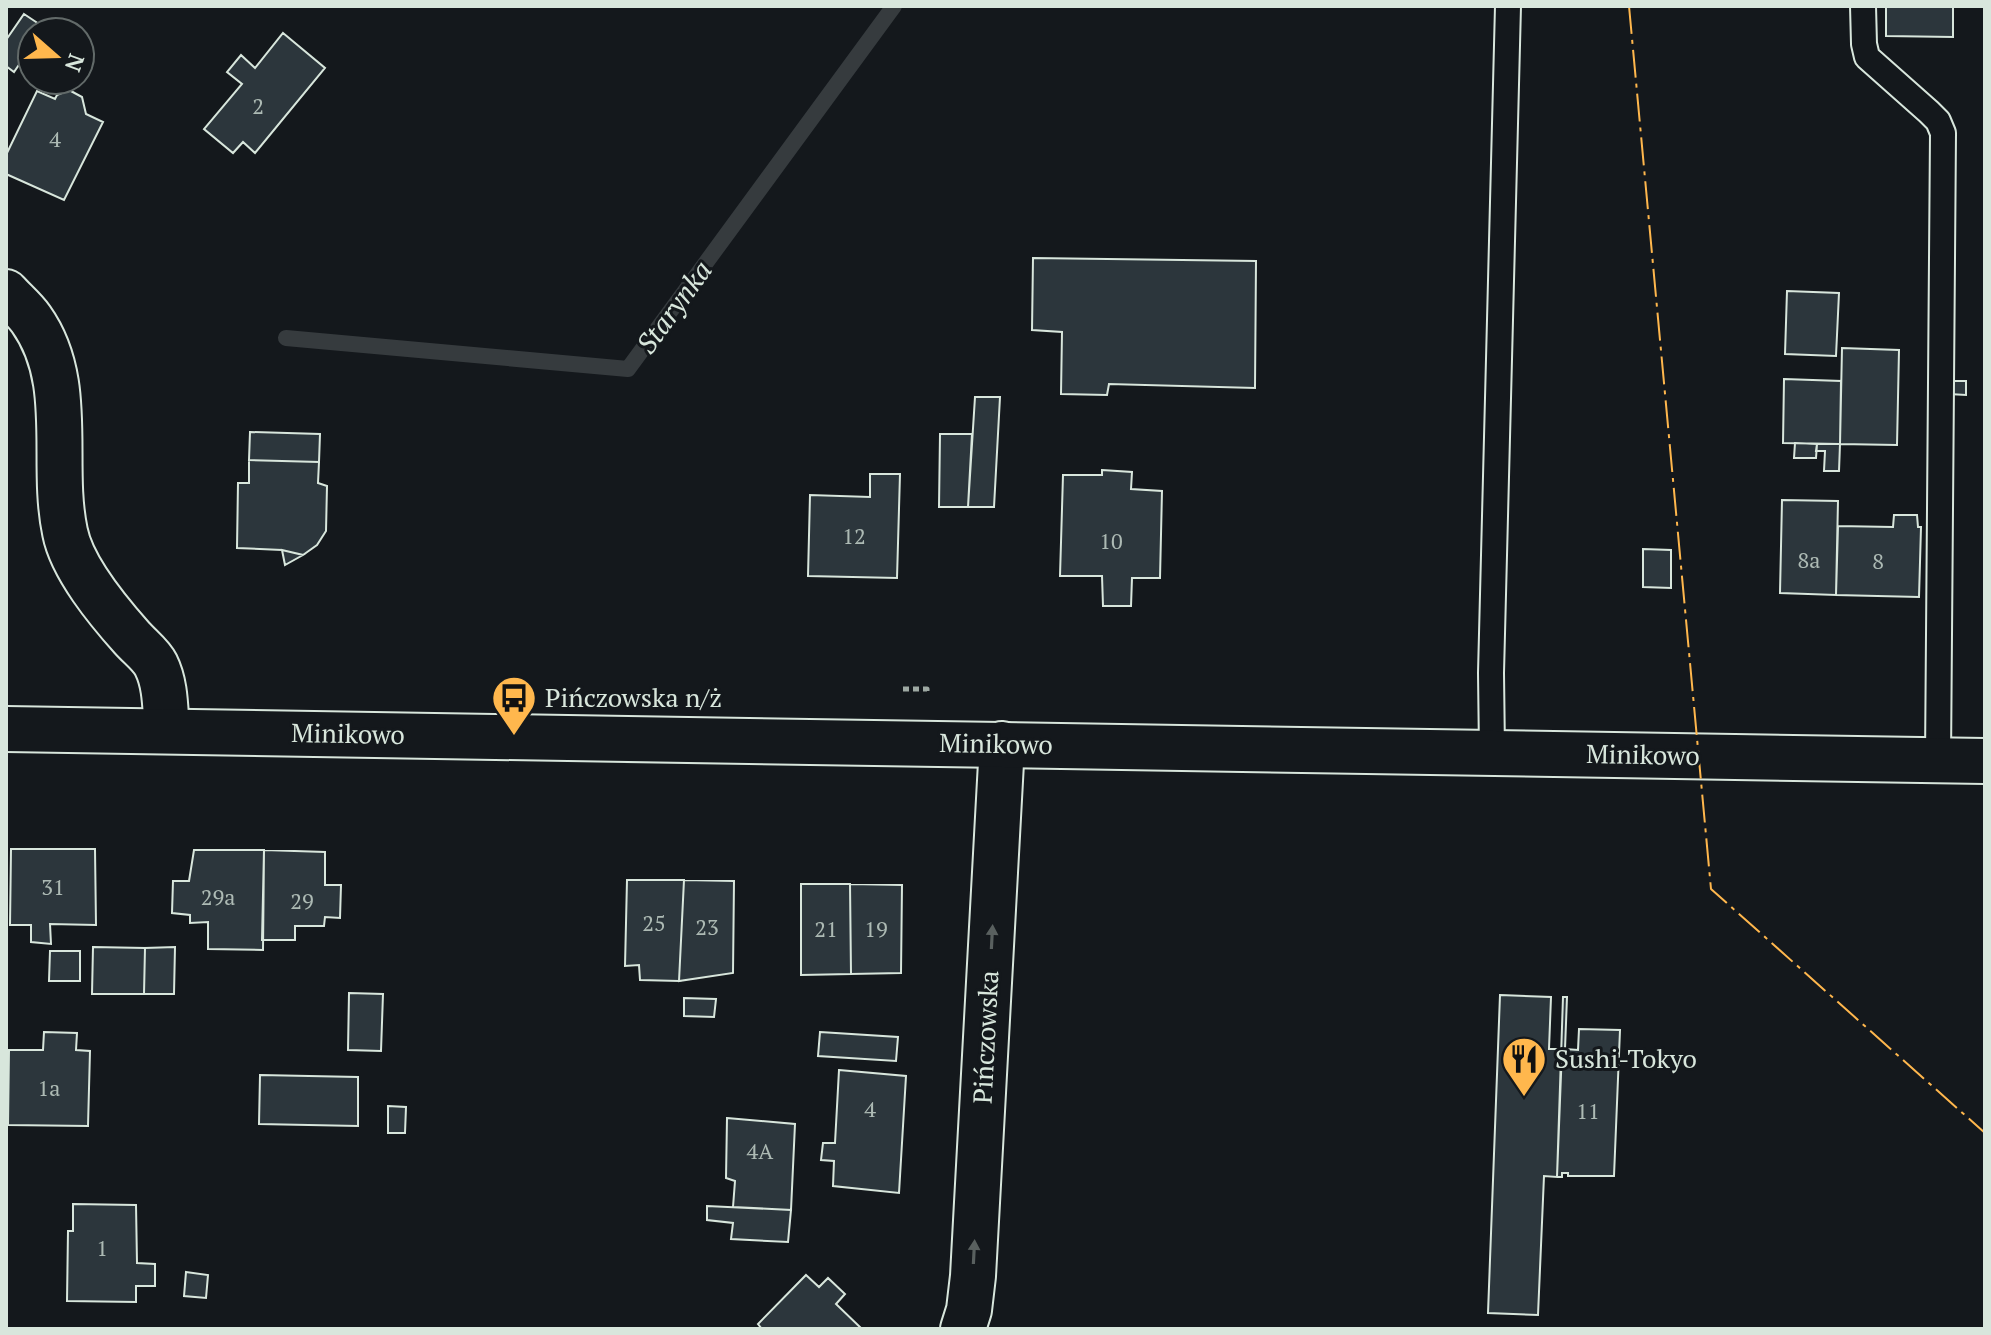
<svg xmlns="http://www.w3.org/2000/svg" width="1991" height="1335" viewBox="0 0 1991 1335" font-family="'PT Serif',serif">
  <style>
    .lines { fill: none; stroke-linecap: round; stroke-linejoin: round }
    .stream { stroke: #363b3e; stroke-width: 16 }
    .building { fill: #2c363c; stroke: #d8e6dc; stroke-width: 2 }
    .service-casing { stroke: #d8e6dc; stroke-width: 28 }
    .minor-casing { stroke: #d8e6dc; stroke-width: 48 }
    .tertiary-casing { stroke: #d8e6dc; stroke-width: 48 }
    .path { stroke: #9da8a2; stroke-width: 5; stroke-dasharray: 6 4; stroke-linecap: butt }
    .service { stroke: #14181c; stroke-width: 24 }
    .minor { stroke: #14181c; stroke-width: 44 }
    .tertiary { stroke: #14181c; stroke-width: 44 }
    .power { stroke: #ffb74d; stroke-width: 2; stroke-dasharray: 28 6 4 6; stroke-linecap: butt }
    .oneway { fill: #59605f }
    .labels { text-anchor: middle; stroke-width: 6; stroke-linejoin: round; paint-order: stroke }
    .number-label { font-size: 22px; fill: #adbab4 }
    .poi-label { font-size: 26px; fill: #d8e6dc; stroke: #14181c; text-anchor: start }
    .street-label { font-size: 26px; fill: #d8e6dc; stroke: #14181c }
    .water-label { font-size: 28px; font-style: italic; fill: #d8e6dc; stroke: #14181c }
  </style>
  <rect width="100%" height="100%" fill="#14181c"/>
  <g class="lines">
    <path class="stream" d="M 286,338 L 628,369 L 894,6"/>
  </g>
  <path class="building" d="M 1886,6 L 1953,6 L 1953,37 L 1886,36 Z
    M 24,14 L 51,32 L 32,32 L 32,56 L 27,53 L 14,72 L 6,66 L 6,40 Z
    M 283,33 L 325,68 L 255,153 L 243,142 L 233,153 L 204,129 L 242,84 L 227,72 L 241,55 L 255,68 Z
    M 69,90 L 82,97 L 86,114 L 103,122 L 64,200 L 6,174 L 6,155 L 37,91 L 55,99 L 57,95 Z
    M 1033,258 L 1256,261 L 1255,388 L 1109,384 L 1107,395 L 1061,394 L 1062,332 L 1032,330 Z
    M 1787,291 L 1839,293 L 1836,356 L 1785,354 Z
    M 1842,348 L 1899,350 L 1897,445 L 1840,444 Z
    M 1784,379 L 1841,381 L 1840,444 L 1783,443 Z
    M 1950,381 L 1966,381 L 1966,395 L 1949,394 Z
    M 975,397 L 1000,397 L 994,507 L 968,507 Z
    M 250,432 L 320,434 L 319,462 L 249,460 Z
    M 940,434 L 972,434 L 968,507 L 939,507 Z
    M 1795,443 L 1817,444 L 1816,458 L 1794,458 Z
    M 1817,444 L 1840,444 L 1839,471 L 1824,471 L 1825,451 L 1816,451 Z
    M 249,460 L 319,462 L 318,483 L 327,486 L 326,531 L 317,545 L 303,555 L 282,550 L 237,548 L 238,483 L 249,483 Z
    M 1102,470 L 1132,472 L 1131,489 L 1162,491 L 1160,578 L 1132,578 L 1131,606 L 1103,606 L 1102,576 L 1060,576 L 1063,475 L 1102,475 Z
    M 870,474 L 900,474 L 897,578 L 808,576 L 810,495 L 870,497 Z
    M 1782,500 L 1838,501 L 1836,595 L 1780,593 Z
    M 1894,515 L 1917,515 L 1918,527 L 1921,527 L 1919,597 L 1836,595 L 1838,526 L 1893,527 Z
    M 1643,549 L 1671,550 L 1671,588 L 1643,587 Z
    M 282,550 L 303,555 L 285,565 Z
    M 11,849 L 95,849 L 96,925 L 50,924 L 51,944 L 31,942 L 31,925 L 10,925 Z
    M 194,850 L 264,850 L 263,950 L 208,949 L 208,922 L 190,923 L 190,915 L 172,913 L 173,881 L 189,881 Z
    M 264,850 L 325,852 L 325,885 L 341,885 L 340,918 L 325,917 L 324,926 L 295,926 L 295,940 L 262,940 Z
    M 627,880 L 684,880 L 679,981 L 640,980 L 639,965 L 625,966 Z
    M 684,880 L 734,881 L 733,973 L 679,981 Z
    M 801,884 L 850,884 L 851,974 L 801,975 Z
    M 850,884 L 902,885 L 901,973 L 851,974 Z
    M 93,947 L 145,948 L 144,994 L 92,994 Z
    M 175,947 L 174,994 L 144,994 L 145,948 Z
    M 50,951 L 80,951 L 80,981 L 49,981 Z
    M 349,993 L 383,994 L 381,1051 L 348,1050 Z
    M 1500,995 L 1551,997 L 1549,1049 L 1562,1049 L 1557,1177 L 1544,1176 L 1538,1315 L 1488,1313 Z
    M 1563,997 L 1567,997 L 1565,1049 L 1578,1050 L 1579,1029 L 1620,1030 L 1614,1176 L 1568,1176 L 1568,1173 L 1562,1173 L 1562,1177 L 1557,1177 Z
    M 684,998 L 716,999 L 714,1017 L 684,1016 Z
    M 44,1032 L 77,1033 L 76,1050 L 90,1051 L 88,1126 L 8,1125 L 9,1050 L 43,1050 Z
    M 820,1032 L 898,1037 L 896,1061 L 818,1056 Z
    M 839,1070 L 906,1076 L 899,1193 L 833,1186 L 834,1161 L 821,1160 L 823,1143 L 835,1143 Z
    M 260,1075 L 358,1077 L 358,1126 L 259,1124 Z
    M 388,1106 L 406,1107 L 405,1133 L 388,1133 Z
    M 727,1118 L 795,1124 L 791,1210 L 733,1207 L 735,1181 L 726,1178 Z
    M 73,1204 L 136,1205 L 137,1263 L 155,1264 L 155,1286 L 136,1286 L 136,1302 L 67,1301 L 68,1231 L 73,1231 Z
    M 707,1206 L 791,1210 L 788,1242 L 731,1239 L 733,1223 L 707,1220 Z
    M 186,1272 L 208,1275 L 206,1298 L 184,1296 Z
    M 806,1275 L 819,1287 L 828,1278 L 845,1294 L 836,1304 L 862,1329 L 762,1329 L 758,1324 Z"/>
  <g class="lines">
    <g class="service-casing">
      <path id="service" d="M 1863,6 L 1864,44 L 1867,57 L 1929,112 L 1938,121 L 1943,133 L 1938,760
        M 1492,752 L 1491,673 L 1508,6"/>
    </g>
    <g class="minor-casing">
      <path id="minor" d="M 6,292 C 14,301 24,309 31,319 C 76,382 50,461 65,532 C 72,568 108,611 132,638 C 140,647 151,655 156,665 C 166,685 165,709 167,731
        M 963,1329 L 969,1310 L 973,1276 L 1002,744"/>
    </g>
    <g class="tertiary-casing">
      <path id="tertiary" d="M 6,729 L 1985,761"/>
    </g>
    <path class="path" d="M 903,689 L 927,689 L 927,695"/>
    <use href="#service" class="service"/>
    <use href="#minor" class="minor"/>
    <use href="#tertiary" class="tertiary"/>
    <path class="power" d="M 1629,6 L 1711,889 L 1985,1133"/>
  </g>
  <defs><path id="oneway-solid" d="M-6-.8H1V-3.2L6.5 0L1 3.2V.8H-6Z" transform="scale(2)"/></defs>
  <g class="oneway">
    <use href="#oneway-solid" transform="translate(992 937) rotate(-87)"/>
    <use href="#oneway-solid" transform="translate(974 1252) rotate(-87)"/>
  </g>
  <defs>
    <g id="bus-pin" transform="scale(2.3)"><path d="M0 17L-7.5 6A9.5 9.5 0 1 1 7.5 6Z" fill="#ffb74d" stroke="#14181c"/><path d="M-5-6H5V4H4V6H2V4H-2V6H-4V4H-5ZM-3.5-4V0h7V-4ZM-3.5 1.2v1.5H-2V1.2ZM2 1.2v1.5H3.5V1.2Z" fill="#111"/></g>
    <g id="restaurant-pin" transform="scale(2.3)"><path d="M0 17L-7.5 6A9.5 9.5 0 1 1 7.5 6Z" fill="#ffb74d" stroke="#14181c"/><path d="M-5-6h1v4h1v-4h1v4h1v-4h1v5L-1.5 .5V6h-2V.5L-5-1ZM5-6V6H3V1.5H1.5Q1.5-4 5-6Z" fill="#111"/></g>
  </defs>
  <g fill-rule="evenodd">
    <use href="#bus-pin" x="514" y="698"/>
    <use href="#restaurant-pin" x="1524" y="1059"/>
  </g>
  <g class="labels">
    <g class="number-label">
      <text x="258" y="114">2</text>
      <text x="55" y="147">4</text>
      <text x="854" y="544">12</text>
      <text x="1111" y="549">10</text>
      <text x="1809" y="568">8a</text>
      <text x="1878" y="569">8</text>
      <text x="53" y="895">31</text>
      <text x="218" y="905">29a</text>
      <text x="302" y="909">29</text>
      <text x="654" y="931">25</text>
      <text x="707" y="935">23</text>
      <text x="826" y="937">21</text>
      <text x="876" y="937">19</text>
      <text x="49" y="1096">1a</text>
      <text x="870" y="1117">4</text>
      <text x="1588" y="1119">11</text>
      <text x="760" y="1159">4A</text>
      <text x="102" y="1256">1</text>
    </g>
    <g class="poi-label">
      <text x="545" y="707">Pińczowska n/ż</text>
      <text x="1555" y="1068">Sushi-Tokyo</text>
    </g>
    <g class="street-label">
      <text transform="translate(348 734) rotate(1)" y="9">Minikowo</text>
      <text transform="translate(996 744) rotate(1)" y="9">Minikowo</text>
      <text transform="translate(1643 755) rotate(1)" y="9">Minikowo</text>
      <text transform="translate(986 1037) rotate(-87)" y="9">Pińczowska</text>
    </g>
    <g class="water-label">
      <text transform="translate(674 307) rotate(-54)" y="10">Starynka</text>
    </g>
  </g>
  <rect width="1991" height="1335" fill="none" stroke="#d8e6dc" stroke-width="16"/>
  <g transform="translate(56 56) rotate(110)"><circle r="38" fill="#14181c" stroke="#626a69" stroke-width="2"/>
  <path d="M0-6L14 30L0 20L-14 30Z" fill="#ffb74d"/>
  <text y="-12" font-size="22" font-weight="bold" text-anchor="middle" fill="#d8e6dc">N</text>
  </g>
</svg>
